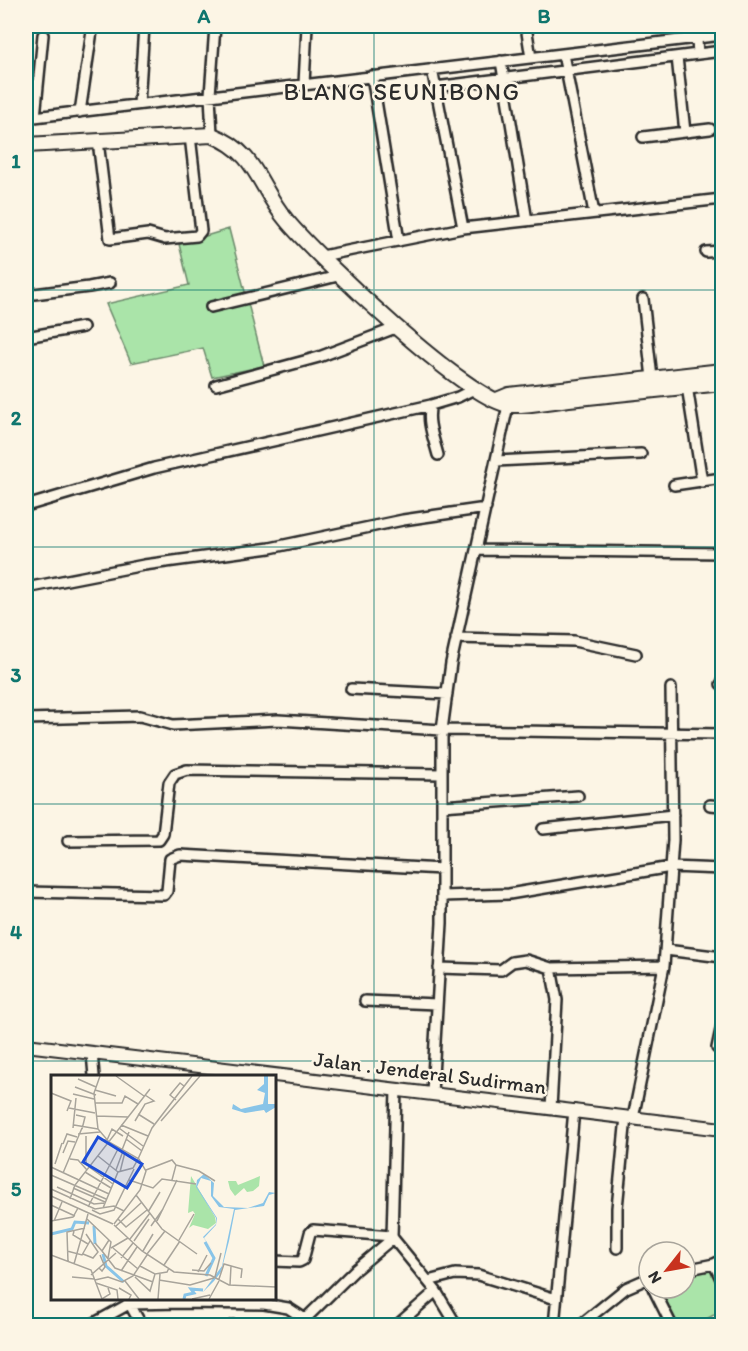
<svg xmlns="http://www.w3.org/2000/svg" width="748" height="1351" viewBox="0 0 748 1351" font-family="Itim,sans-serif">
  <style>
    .green { fill: #aae4a9; stroke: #6a886a; stroke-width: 1.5 }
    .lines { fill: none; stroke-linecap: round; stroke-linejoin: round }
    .minor-casing { stroke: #2b2b2b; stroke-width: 14 }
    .tertiary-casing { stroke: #2b2b2b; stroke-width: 16 }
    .secondary-casing { stroke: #2b2b2b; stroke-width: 18 }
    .minor { stroke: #fcf5e5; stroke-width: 9 }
    .tertiary { stroke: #fcf5e5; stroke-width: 12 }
    .secondary { stroke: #fcf5e5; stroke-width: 14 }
    .grid { fill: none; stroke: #0f766e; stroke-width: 1.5; stroke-opacity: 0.55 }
    .labels { text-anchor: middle; stroke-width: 5; stroke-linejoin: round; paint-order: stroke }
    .street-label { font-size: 21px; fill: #2b2b2b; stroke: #fcf5e5 }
    .quarter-label { font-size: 24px; letter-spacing: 1.5px; fill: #2b2b2b; stroke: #fcf5e5 }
    .inset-river { fill: none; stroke: #88c4e8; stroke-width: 3 }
    .inset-road { fill: none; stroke: #a8a49b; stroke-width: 1.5 }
    .view { fill: #1d4ed8; fill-opacity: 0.15; stroke: #1d4ed8; stroke-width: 3 }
    .inset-edge { fill: none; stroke: #2b2b2b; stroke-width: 3 }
    .neatline { fill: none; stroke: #0f766e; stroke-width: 2 }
    .grid-label { font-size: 20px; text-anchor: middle; font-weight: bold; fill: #0f766e }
  </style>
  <rect width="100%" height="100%" fill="#fcf5e5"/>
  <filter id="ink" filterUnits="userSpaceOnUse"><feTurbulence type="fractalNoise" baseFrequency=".0167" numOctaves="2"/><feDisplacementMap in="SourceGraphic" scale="12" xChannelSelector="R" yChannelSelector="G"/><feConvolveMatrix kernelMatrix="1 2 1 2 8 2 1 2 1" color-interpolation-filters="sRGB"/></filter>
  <g filter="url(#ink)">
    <path class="green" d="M 229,229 L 264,366 L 212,377 L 203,348 L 131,363 L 106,304 L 189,285 L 179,244 Z
      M 712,1268 L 722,1291 L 722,1311 L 694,1325 L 676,1325 L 658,1288 L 685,1288 L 685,1275 Z"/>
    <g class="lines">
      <g class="minor-casing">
        <path id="minor" d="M 526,26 L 531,58
          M 696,26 L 698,54
          M 563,54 L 594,213
          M 677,57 L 685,132
          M 501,61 L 527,221
          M 432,69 L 463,228
          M 372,76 L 399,241
          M 304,84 L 307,26
          M 435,87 L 722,51
          M 139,104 L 144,26
          M 80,112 L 92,31
          M 35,117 L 43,35
          M 26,118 L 722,35
          M 212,135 L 210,95 L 215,26
          M 643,137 L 710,129
          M 98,141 L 110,239 L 148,234 L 165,239 L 197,236 L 201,231 L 190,136
          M 706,252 L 722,251
          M 322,256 L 463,228 L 722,199
          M 26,295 L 89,287 L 110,283
          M 643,299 L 652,378
          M 211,307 L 342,275
          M 26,337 L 83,327
          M 216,385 L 319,357 L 398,327
          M 687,386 L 702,482
          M 431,405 C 426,421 434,439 438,455
          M 496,461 L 641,454
          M 674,485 L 722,478
          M 26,506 L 154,468 L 431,405 L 458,397 L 474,389
          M 476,550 L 722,553
          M 26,588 L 144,565 L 270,548 L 403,520 L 486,508
          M 456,638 L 574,641 L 636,654
          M 721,684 L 722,684
          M 351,689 L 447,694
          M 26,719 L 140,716 L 173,725 L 278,720 L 442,730 L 722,734
          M 710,805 L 722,806
          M 442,806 L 578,796
          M 543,829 L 673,815
          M 68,841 L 159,840 L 163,834 L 169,783 L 175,774 L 187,770 L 441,774
          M 26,892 L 164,895 L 167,891 L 170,859 L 180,855 L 442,869
          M 442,896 L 509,894 L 671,867 L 722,869
          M 666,950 L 722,957
          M 439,968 L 501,970 L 512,962 L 526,960 L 551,968 L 664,966
          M 365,1001 L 437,1004
          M 717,1048 L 722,1025
          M 92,1053 L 94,1076
          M 396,1089 L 392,1237 L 436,1291 L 457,1326
          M 432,1093 L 442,923 L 442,730 L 451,663 L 509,401
          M 551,1108 L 557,1000 L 551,968
          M 633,1118 L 664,966 L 673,840 L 671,688
          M 617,1248 L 617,1208 L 626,1117
          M 274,1261 L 299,1262 L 303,1260 L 310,1233 L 313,1230 L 392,1236
          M 714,1264 L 722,1281
          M 685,1270 L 714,1264 L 722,1260
          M 428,1281 L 455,1274 L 478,1275 L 556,1299
          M 653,1288 L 672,1326
          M 128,1301 L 142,1326
          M 89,1326 L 129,1304 L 183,1303 L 264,1304 L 288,1308 L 305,1319
          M 233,1326 L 233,1325
          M 298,1326 L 355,1270 L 393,1238
          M 396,1326 L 436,1291
          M 554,1326 L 574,1110
          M 579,1326 L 626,1288 L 649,1278"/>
      </g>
      <g class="tertiary-casing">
        <path id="tertiary" d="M 26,1045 L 722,1129"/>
      </g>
      <g class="secondary-casing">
        <path id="secondary" d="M 26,145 L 212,135 C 258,153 258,187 287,221 C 318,258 469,402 510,405 C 529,406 550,401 569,399 C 620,394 671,388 722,383
          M 497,400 L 509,395 L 722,371"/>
      </g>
      <use href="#minor" class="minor"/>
      <use href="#tertiary" class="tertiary"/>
      <use href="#secondary" class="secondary"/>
    </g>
  </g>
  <path class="grid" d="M 374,26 L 374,1326M 26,290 L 722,290M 26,547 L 722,547M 26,804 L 722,804M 26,1061 L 722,1061"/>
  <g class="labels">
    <g class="street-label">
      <text transform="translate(430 1073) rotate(7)" y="7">Jalan . Jenderal Sudirman</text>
    </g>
    <g class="quarter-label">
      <text x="402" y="100">BLANG SEUNIBONG</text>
    </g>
  </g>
  <g transform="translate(51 1075)">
    <rect width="225" height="225" fill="#fcf5e5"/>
    <path d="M 140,101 L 164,142 L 165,148 L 157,154 L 142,150 L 138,153 L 144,139 L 142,136 L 137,138 ZM 209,101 L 208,111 L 202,116 L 196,117 L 193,113 L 184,121 L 179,114 L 177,106 L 185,106 L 187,110 Z" fill="#aae4a9"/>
    <path d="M 213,1 L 217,1 L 217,29 L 225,29 L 225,32 L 215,38 L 213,35 L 194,38 L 181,34 L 182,29 L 190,34 L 212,29 L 214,18 L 206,15 L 213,9 ZM 153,99 L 163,108 L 162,121 L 173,132 L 197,133 L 212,128 L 218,117 L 225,118 L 218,120 L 213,131 L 184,135 L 178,166 L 170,197 L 163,206 L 152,217 L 171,191 L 183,134 L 168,132 L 160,121 L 160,106 L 150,103 L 146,112 L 166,143 L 165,150 L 153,163 L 163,177 L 152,162 L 165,149 L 165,143 L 145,112 L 146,105 Z" fill="#88c4e8"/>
    <path class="inset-river" d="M 43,151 L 44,169M 0,159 L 21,154 L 24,147 L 38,148M 154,167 L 163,183 L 155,201M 52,179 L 55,191 L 73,207M 133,224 L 134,220 L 143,218 L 140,214 L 152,215"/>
    <path class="inset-road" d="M 49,1 L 43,18 L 47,54 L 58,67 L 88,84 L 95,96 L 89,115 L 63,149M 65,1 L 93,21M 27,4 L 45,12M 24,12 L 45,20M 44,15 L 65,21M 0,18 L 20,26 L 16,36M 22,19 L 43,24M 125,25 L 119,20 L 129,8 L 133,11M 44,28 L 71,28 L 74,21 L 87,29M 18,33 L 44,38M 87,39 L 103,49M 25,40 L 34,42 L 31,54M 45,41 L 77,42M 84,46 L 94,29 L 103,26 L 94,20M 110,46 L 149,1M 23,50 L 47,54M 70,50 L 97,61M 22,53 L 25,23M 68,53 L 92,71M 27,59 L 49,57M 35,61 L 35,88 L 39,91M 75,64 L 91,76M 50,65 L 56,65 L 61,54 L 72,61M 12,69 L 16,59 L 26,62M 71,75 L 78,57M 12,78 L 17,66 L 24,67M 47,81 L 67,97M 19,84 L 27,85 L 36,95M 87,84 L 101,53 L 141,1M 4,89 L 11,68M 125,90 L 148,96 L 164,106M 0,92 L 58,119M 38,92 L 62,109M 65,95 L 72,76M 95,95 L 121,85 L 125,90 L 121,105M 34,97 L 60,113M 69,97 L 74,77M 12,98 L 31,53M 0,100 L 55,124M 78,105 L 102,113 L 111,104 L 145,109M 6,112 L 43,129 L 53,128M 22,113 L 54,127M 0,114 L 44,134 L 63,131 L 73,136M 85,120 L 111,154 L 146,179M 0,121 L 62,149M 19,124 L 24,110 L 99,14M 0,130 L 24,141M 37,132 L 67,74M 52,133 L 67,97 L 82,93 L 87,84M 41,135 L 49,139 L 63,135 L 83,94M 97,137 L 109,117M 36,144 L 60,167 L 57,183M 67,144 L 75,152 L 96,135M 0,146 L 22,142 L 27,133M 3,146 L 11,127M 106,146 L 126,105M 63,150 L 91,176 L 123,197 L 159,200 L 178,210 L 225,212M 65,151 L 91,127M 100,151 L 112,134M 23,156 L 22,160 L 37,169M 79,164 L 99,138M 128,165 L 143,139M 83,166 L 98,144M 44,168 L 51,176 L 58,165M 60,173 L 77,163M 62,173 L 87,194M 16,176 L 31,180 L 39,166M 51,176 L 64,193 L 102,207M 92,176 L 102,159M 32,179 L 42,183 L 47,177 L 35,159M 96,179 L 114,156M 0,180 L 40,195 L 51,224 L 59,219 L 57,213M 70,183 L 82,168M 17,187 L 16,157 L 34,153M 23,189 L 37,139M 113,190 L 129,166M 89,191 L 104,199 L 116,197 L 118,193M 48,193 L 51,196 L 54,192 L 49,180M 141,195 L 153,196 L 160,188M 70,196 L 86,172M 147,197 L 156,180M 40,200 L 65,178M 21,202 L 43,204M 84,202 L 99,216 L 104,199M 164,202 L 170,178M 168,204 L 173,189 L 191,194 L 190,203M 44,205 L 57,202 L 71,207 L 82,201 L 96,180M 108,205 L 139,210 L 163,203M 74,206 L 88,224M 45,208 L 66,215 L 67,224M 179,210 L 180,191M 68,213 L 80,220 L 78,224M 107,224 L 109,199M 141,224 L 159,220M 158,224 L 168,206"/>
    <path class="view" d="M 47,62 L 91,89 L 76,113 L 32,87 Z"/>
    <rect width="225" height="225" class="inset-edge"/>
  </g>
  <rect width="748" height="1351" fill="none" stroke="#fcf5e5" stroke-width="66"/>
  <g transform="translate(667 1270) rotate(239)"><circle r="28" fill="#fcf5e5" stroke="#a8a49b" stroke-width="1.5"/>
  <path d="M0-4.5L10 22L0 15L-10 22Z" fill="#c8321e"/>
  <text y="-9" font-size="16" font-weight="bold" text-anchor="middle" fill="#2b2b2b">N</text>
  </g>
  <rect x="33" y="33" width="682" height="1285" class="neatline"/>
  <g class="grid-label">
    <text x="204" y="23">A</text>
    <text x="544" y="23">B</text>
    <text x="16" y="168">1</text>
    <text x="16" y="425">2</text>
    <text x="16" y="682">3</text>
    <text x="16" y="939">4</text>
    <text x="16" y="1196">5</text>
  </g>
</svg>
